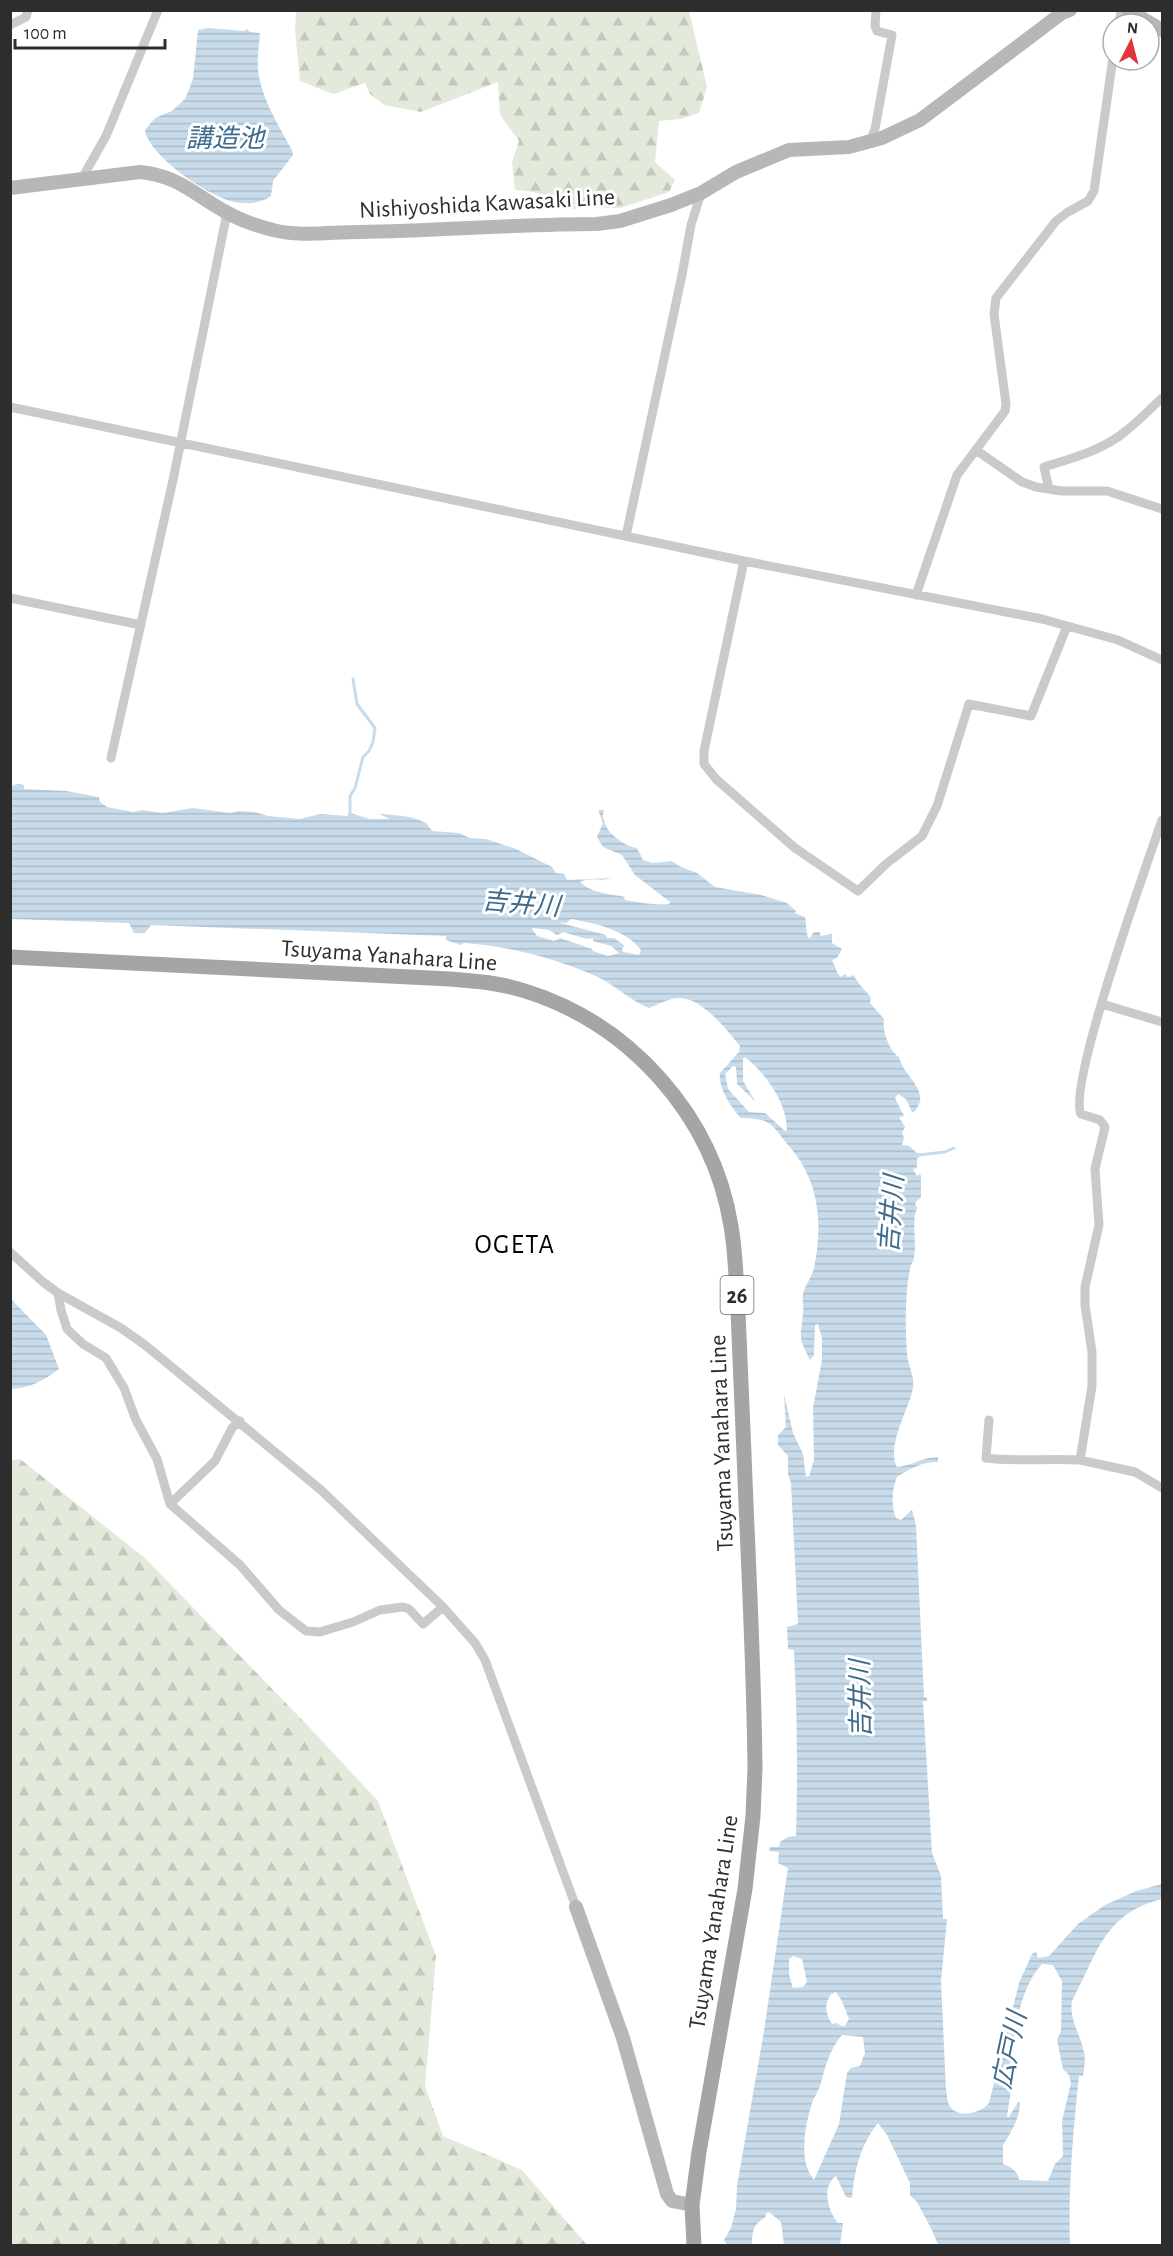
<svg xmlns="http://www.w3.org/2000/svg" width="1173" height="2256" viewBox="0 0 1173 2256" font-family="'Alegreya Sans','Noto Sans JP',sans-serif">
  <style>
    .forest { fill: url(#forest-firs) }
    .water { fill: url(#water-rules); fill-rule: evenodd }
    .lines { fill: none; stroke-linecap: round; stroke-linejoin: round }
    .stream { stroke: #c8dbea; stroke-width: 3 }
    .street { stroke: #cacaca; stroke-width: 9 }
    .secondary { stroke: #b7b7b7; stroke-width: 14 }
    .primary { stroke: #a5a5a5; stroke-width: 15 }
    .labels { text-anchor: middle; stroke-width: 6; stroke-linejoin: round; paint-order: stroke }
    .shield { fill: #fff; stroke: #6c6c6c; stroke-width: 1.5 }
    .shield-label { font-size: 22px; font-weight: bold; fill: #2d2d2d }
    .street-label { font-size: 24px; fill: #2d2d2d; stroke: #fff }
    .water-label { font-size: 26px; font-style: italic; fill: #3f6b8c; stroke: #fff }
    .quarter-label { font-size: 27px; letter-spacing: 1.5px; fill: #000; stroke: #fff }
  </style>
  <defs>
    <pattern id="forest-firs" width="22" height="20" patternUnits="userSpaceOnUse" patternTransform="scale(1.5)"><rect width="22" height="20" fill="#e3eadb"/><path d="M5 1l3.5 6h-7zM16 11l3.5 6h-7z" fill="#c3c9bc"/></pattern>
    <pattern id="water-rules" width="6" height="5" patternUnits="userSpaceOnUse" patternTransform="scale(1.5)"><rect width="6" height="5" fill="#c8dbea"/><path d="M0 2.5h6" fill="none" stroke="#acbcc9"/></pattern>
  </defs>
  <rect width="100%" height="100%" fill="#fff"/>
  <path class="forest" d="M 296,11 L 689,11 L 707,87 L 699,113 L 681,119 L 659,121 L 655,162 L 675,180 L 669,192 L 620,208 L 582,208 L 567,210 C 553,193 535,192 515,190 L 512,162 L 519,141 L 500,115 L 498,82 L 421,112 L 384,105 L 370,94 L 365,83 L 333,94 L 300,81 L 295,30 Z
    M 20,1459 L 145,1558 L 309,1727 L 378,1801 L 436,1956 L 425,2086 L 443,2136 L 522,2170 L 587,2245 L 11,2245 L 10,1460 Z"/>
  <path class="water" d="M 208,28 L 244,31 L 247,29 L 250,32 L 260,33 C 259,45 257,58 258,70 C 261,98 279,126 292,150 L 293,155 L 273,181 L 271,196 C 261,203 248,205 235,202 C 210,198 148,155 145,130 L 155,118 L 172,111 L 185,99 L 193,79 L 198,30 Z
    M 18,784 L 24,785 L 24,789 L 66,791 L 99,797 L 100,802 L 107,807 L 133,812 L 142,810 L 162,813 L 193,808 L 230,813 L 239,811 L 255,812 L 268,816 L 300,819 L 320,814 L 347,816 L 350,813 L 370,819 L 390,819 L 379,814 L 404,816 L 417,819 L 426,823 L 432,831 L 459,833 L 470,838 L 486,839 L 516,849 L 552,867 L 556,873 L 564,874 L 567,880 L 611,878 C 602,882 589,877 580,882 C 593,894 608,893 625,897 L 624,899 C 628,902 664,906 669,904 L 670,902 L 635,875 L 622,855 L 603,847 L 597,837 L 603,823 L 598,810 L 604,810 C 598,827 621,845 637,848 L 643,860 L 653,863 L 672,861 L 679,866 L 697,873 L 715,887 L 761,895 L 787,903 L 796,911 L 795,913 L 805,917 C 807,924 805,931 809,939 L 814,932 L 820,932 L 820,936 L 832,934 L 832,943 L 842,949 L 837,958 L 832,960 L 838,974 L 841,977 L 845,974 L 848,977 L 854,975 C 857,984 866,990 871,998 L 870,1003 L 884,1019 C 882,1030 889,1051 899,1057 C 903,1077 933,1091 914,1112 L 912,1112 L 906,1099 L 898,1094 L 895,1098 L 904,1116 L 899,1117 L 905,1127 L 902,1133 L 904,1138 L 902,1145 L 909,1146 L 917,1153 L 923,1153 L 917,1159 L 917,1168 L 913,1169 L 917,1176 L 920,1174 L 921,1176 L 921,1197 L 915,1203 L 917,1208 C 911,1222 917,1241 914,1257 C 914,1260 912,1263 911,1265 C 905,1288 905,1327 907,1352 C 907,1364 915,1375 913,1388 C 909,1409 886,1446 897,1467 C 912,1466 921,1457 938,1457 L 938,1462 C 922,1462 911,1468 897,1477 C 892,1488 891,1507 896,1518 L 901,1520 L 912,1510 L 916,1525 L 924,1697 L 927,1698 L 927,1701 L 923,1701 L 932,1853 L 941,1876 L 943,1919 L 947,1919 L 941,1981 L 946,2090 C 947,2095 947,2101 949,2105 C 958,2120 981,2113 989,2103 L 1019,1983 L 1032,1954 L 1036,1952 L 1038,1958 L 1049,1956 L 1078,1924 L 1105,1905 L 1136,1891 L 1162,1884 L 1162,1899 C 1103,1914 1098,1953 1072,2001 C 1069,2020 1080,2033 1084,2052 C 1086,2060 1084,2068 1083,2076 L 1079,2076 C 1073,2132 1068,2189 1070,2245 L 938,2245 L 932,2230 L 917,2202 L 910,2195 L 910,2183 L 887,2135 L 878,2123 C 860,2146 855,2168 852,2198 L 846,2197 L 836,2176 C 821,2187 828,2211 838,2223 L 843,2223 L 840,2245 L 784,2245 L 781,2222 L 769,2212 L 766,2213 L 765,2218 C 753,2223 752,2233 752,2245 L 727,2245 L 724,2240 L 731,2228 L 736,2209 L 737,2186 L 764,2031 L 788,1868 L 778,1863 L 779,1852 L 769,1851 L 770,1847 L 779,1847 L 780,1842 L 788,1837 L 796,1836 C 798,1774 797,1712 794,1650 L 788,1649 L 787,1627 L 798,1624 L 791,1483 L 788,1474 L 788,1456 L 778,1445 L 778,1435 L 786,1427 L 784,1395 L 793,1433 L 803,1454 L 806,1477 L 809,1476 L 814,1460 L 813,1408 L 822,1360 L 822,1339 L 818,1324 L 815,1325 L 814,1355 L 810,1360 C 797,1335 801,1338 803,1312 C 804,1306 802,1300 803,1294 C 805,1285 812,1277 814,1268 C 823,1224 820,1182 789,1146 C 770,1123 772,1119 741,1118 C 731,1108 718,1087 720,1073 L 739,1052 L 740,1046 C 727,1030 704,1000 681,998 C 671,997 659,1004 649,1008 C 631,1001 616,986 598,977 C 557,959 509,946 464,943 L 461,945 L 446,940 L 446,936 L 151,925 L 145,933 L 134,933 L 129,923 L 11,919 L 11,786 ZM 571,919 C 595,923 626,930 641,950 L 639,955 L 623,952 L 622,948 L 625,946 L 614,938 L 607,938 L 606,935 L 557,922 L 566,923 ZM 533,928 L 549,930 L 557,935 L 563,932 L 587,939 L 593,938 L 593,941 L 611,946 L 619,953 L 608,956 L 593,951 L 592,949 L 560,938 L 554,941 L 537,936 L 532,929 ZM 745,1057 C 765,1073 787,1102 787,1130 L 785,1131 L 765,1113 L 749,1112 L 728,1089 L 725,1074 L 733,1066 L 736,1067 L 737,1084 L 755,1101 L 743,1081 L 743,1058 ZM 793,1956 L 802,1959 L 807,1982 L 803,1987 L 793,1988 L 789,1975 L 789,1959 ZM 1042,1964 L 1053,1965 L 1062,1981 L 1061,2031 L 1057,2040 L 1063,2069 L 1069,2075 L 1071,2083 L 1062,2121 L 1063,2156 L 1055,2164 L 1048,2181 L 1019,2180 C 1018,2171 1011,2167 1003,2164 L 1003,2145 C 1010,2134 1023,2113 1019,2101 L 1008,2118 L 1007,2116 L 1012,2084 L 1009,2078 C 1013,2044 1017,1990 1042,1964 ZM 836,1992 L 842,2001 L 849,2019 L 844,2027 L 836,2023 L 832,2024 C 825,2013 824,2005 831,1994 ZM 842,2035 L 863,2037 L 865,2053 L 860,2066 L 851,2068 L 847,2073 L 839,2124 L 814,2180 C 798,2161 805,2126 812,2103 C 814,2097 818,2092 820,2086 C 825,2068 829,2050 842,2035 Z
    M 10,1298 L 46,1335 L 59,1369 C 44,1381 29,1388 11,1389 Z"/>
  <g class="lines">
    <path class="stream" d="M 350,815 L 350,796 L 355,788 L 363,757 L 369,751 L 373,742 L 375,728 L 357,704 L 353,679
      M 919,1155 L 945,1152 L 954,1148"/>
    <path class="street" d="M 1119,24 L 1121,10
      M 10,25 L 26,17 L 28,10
      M 870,142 L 875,129 L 892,35 L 877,31 L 875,26 L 876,10
      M 84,180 L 85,173 L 106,136 L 158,10
      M 10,407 L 744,561 L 1042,619 L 1118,640 L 1162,660
      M 976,450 L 1022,482 L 1036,487 L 1061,491 L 1107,491 L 1162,509
      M 1049,489 L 1044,467 C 1073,458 1104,450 1127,430 C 1140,420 1151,408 1162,398
      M 626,536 L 682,275 L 691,225 L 701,193
      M 744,561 L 704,751 L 704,764 L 716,779 L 795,848 L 858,891 L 886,864 L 922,836 L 937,806 L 969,704 L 1031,716 L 1067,626
      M 916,595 L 957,475 L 1005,411 L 1006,404 L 994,314 L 996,298 L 1056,221 L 1068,212 L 1088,201 L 1094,191 L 1113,58
      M 10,598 L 141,625
      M 111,758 L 173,480 L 227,213
      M 1162,820 C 1148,861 1067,1086 1081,1114 L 1100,1120 L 1105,1127 L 1095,1169 L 1099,1225 L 1085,1287 L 1085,1305 L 1092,1352 L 1092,1386 L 1080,1460 L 1135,1472 L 1162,1488
      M 1102,1004 L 1162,1022
      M 10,1252 L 43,1282 L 58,1293 L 121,1328 L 145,1345 L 321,1490 L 443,1607 L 475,1643 L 485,1660 L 576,1907
      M 58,1293 L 61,1310 L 67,1329 L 83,1344 L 106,1358 L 124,1388 L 136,1420 L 157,1459 L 170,1504 L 240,1565 L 279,1610 L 306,1631 L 320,1632 L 353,1622 L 380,1610 L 403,1607 L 409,1609 L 423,1624 L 443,1607
      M 989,1420 L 986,1458 C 1017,1462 1048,1458 1080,1460
      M 170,1504 L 215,1461 L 232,1428 L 240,1421"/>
    <path class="secondary" d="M 1128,10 L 1162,30
      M 10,188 L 140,172 C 179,176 193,194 226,212 C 240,220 257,226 273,230 C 300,237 331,232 359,232 C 438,231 518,224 597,224 L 620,221 L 671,205 L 701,193 L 736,172 L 789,150 L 849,147 L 882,138 L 920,120 L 1062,13 L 1070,10
      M 576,1907 L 623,2038 L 667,2194 L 672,2201 L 692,2205"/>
    <path class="primary" d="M 10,957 L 450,979 C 476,981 501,983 525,991 C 631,1024 713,1116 731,1226 C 736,1254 736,1283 738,1311 C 740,1359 742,1407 744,1454 C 748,1559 754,1664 755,1769 L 753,1816 L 745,1889 L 699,2152 L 692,2205 L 694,2246"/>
  </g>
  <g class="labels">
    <rect class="shield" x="720.5" y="1276" width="33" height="38" rx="4.5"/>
    <g class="shield-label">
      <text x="737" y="1303">26</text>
    </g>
    <g class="street-label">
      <text transform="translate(487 203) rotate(-3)" y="8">Nishiyoshida Kawasaki Line</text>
      <text transform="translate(389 955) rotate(4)" y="8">Tsuyama Yanahara Line</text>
      <text transform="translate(721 1443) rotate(-92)" y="8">Tsuyama Yanahara Line</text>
      <text transform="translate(713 1922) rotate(-81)" y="8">Tsuyama Yanahara Line</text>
    </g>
    <g class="water-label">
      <text x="225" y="147">講造池</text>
      <text transform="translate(521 903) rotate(5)" y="9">吉井川</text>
      <text transform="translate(891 1214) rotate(-86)" y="9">吉井川</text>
      <text transform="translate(860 1699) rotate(-91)" y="9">吉井川</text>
      <text transform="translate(1009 2050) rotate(-78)" y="9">広戸川</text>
    </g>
    <g class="quarter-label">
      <text x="515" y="1253">OGETA</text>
    </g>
  </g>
  <rect width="1173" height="2256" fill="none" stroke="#2d2d2d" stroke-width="24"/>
  <g transform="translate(1131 42) rotate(6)"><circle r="28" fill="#ffffff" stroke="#ababab" stroke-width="1.5"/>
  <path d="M0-4.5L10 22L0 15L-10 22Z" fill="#df353c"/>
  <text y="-9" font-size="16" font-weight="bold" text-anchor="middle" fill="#2d2d2d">N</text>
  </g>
  <path d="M15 39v9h150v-9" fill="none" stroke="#2d2d2d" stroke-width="3"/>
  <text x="24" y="39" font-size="18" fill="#2d2d2d" stroke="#ffffff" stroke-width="4.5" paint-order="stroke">100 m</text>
</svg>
